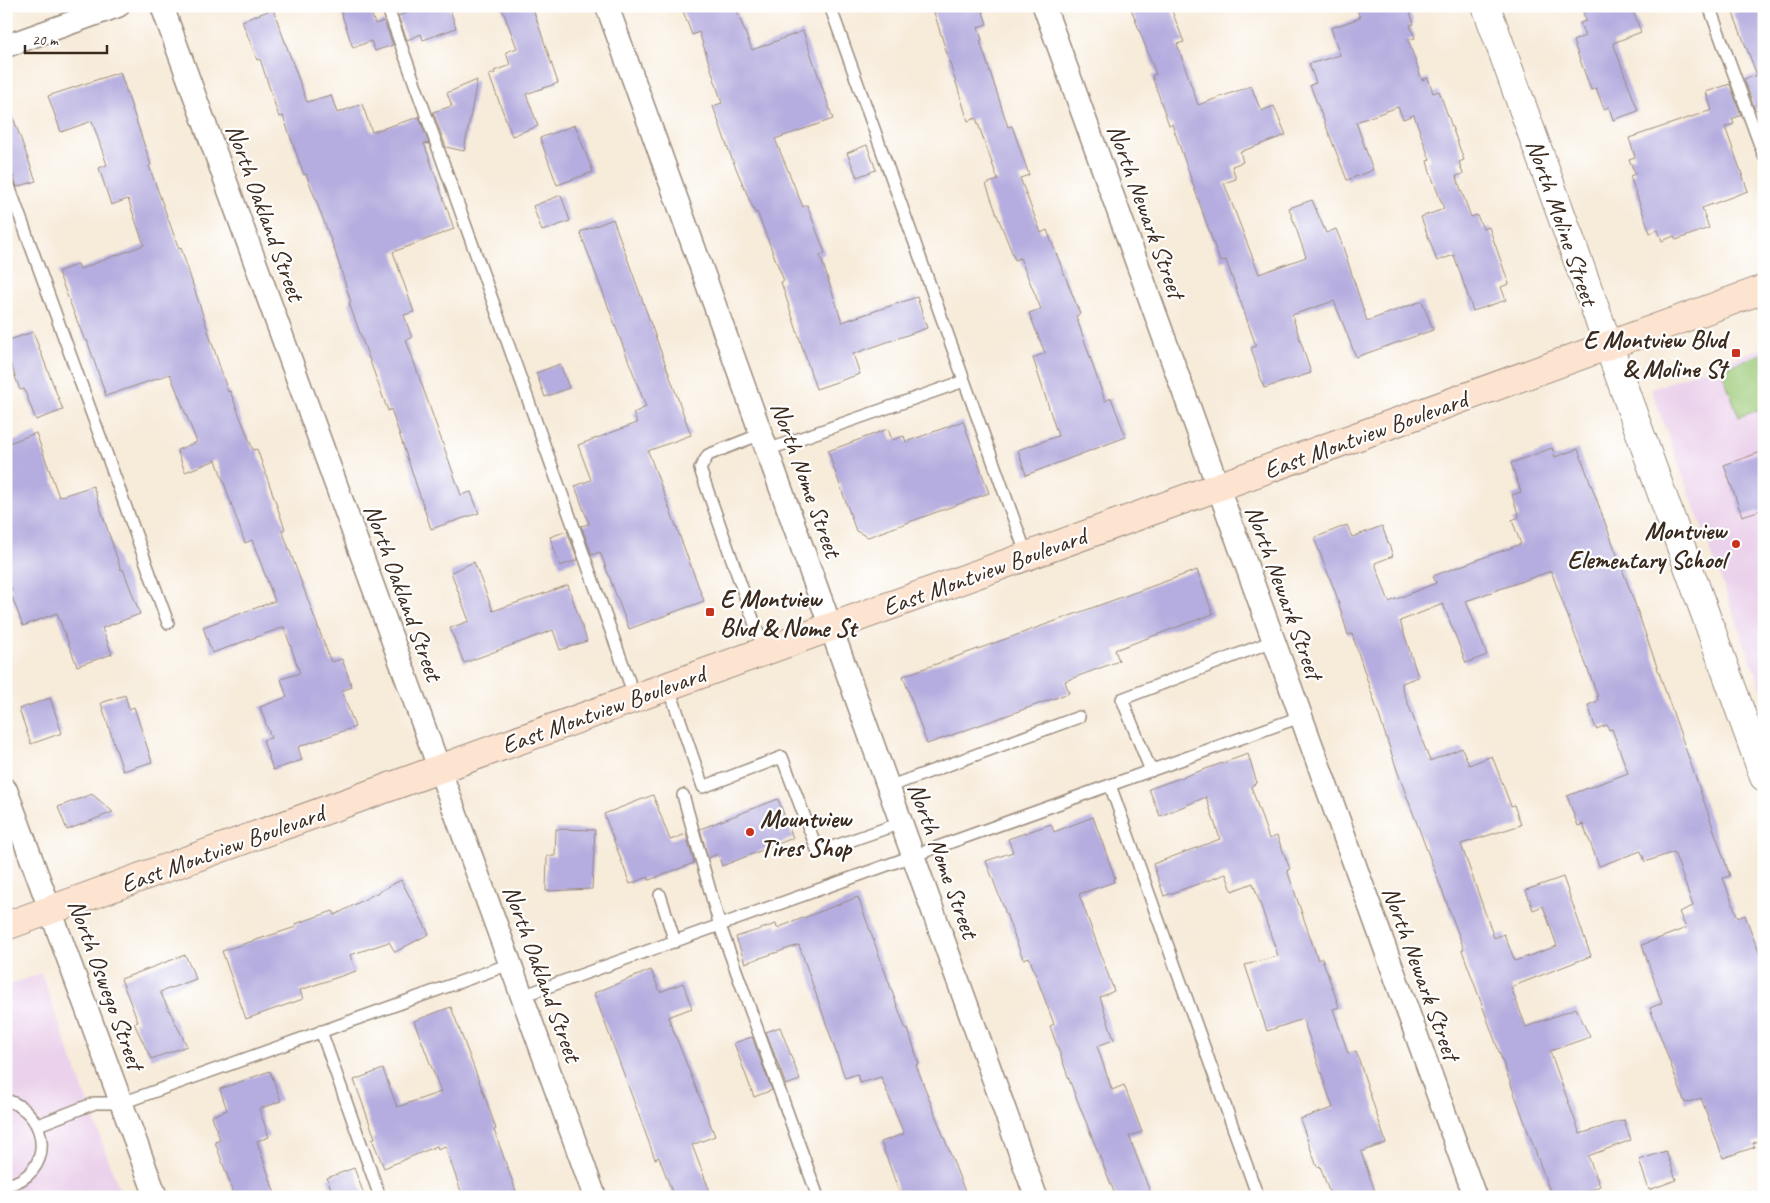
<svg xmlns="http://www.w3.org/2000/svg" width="1770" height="1203" viewBox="0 0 1770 1203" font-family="Caveat,sans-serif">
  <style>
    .built { fill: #ebd1eb }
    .green { fill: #9cca78; stroke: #6c7a4b }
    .building { fill: #b5addf }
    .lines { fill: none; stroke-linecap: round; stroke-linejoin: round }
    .service-casing { stroke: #998a7c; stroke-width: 14 }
    .minor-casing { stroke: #998a7c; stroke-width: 25 }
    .tertiary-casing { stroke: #998a7c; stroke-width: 30 }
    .secondary-casing { stroke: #998a7c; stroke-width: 30 }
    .service { stroke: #fff; stroke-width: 11 }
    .minor { stroke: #fff; stroke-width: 22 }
    .tertiary { stroke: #fff; stroke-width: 28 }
    .secondary { stroke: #fde4d1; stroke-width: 28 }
    .poi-dot { fill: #c8321e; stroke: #fff; stroke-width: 2 }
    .labels { text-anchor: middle; stroke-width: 4.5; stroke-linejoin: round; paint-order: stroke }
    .street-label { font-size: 25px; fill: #3b2a1e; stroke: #fff }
    .poi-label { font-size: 25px; font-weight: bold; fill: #3b2a1e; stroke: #fff; text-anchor: end }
  </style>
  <rect width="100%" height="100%" fill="#fff"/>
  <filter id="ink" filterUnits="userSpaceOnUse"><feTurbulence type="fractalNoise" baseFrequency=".02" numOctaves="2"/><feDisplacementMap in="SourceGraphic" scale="10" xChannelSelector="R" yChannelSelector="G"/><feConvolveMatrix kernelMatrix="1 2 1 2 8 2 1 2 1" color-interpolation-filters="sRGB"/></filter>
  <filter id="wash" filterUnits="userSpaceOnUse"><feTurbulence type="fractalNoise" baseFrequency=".0096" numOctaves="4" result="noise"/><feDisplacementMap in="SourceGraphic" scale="20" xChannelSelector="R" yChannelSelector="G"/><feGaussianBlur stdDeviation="1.12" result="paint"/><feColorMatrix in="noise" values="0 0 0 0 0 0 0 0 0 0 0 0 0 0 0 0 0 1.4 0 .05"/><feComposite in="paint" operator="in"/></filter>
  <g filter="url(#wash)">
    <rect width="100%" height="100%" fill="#f7ebd9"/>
    <path class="built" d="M 1764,347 L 1764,696 L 1651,389 Z
      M 41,973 L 122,1197 L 6,1197 L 6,986 Z"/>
    <path class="green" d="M 1764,353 L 1764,408 L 1739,417 L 1721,369 Z"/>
    <g id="blocks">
      <path class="building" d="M 339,6 L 369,6 L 375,24 L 384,21 L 393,45 L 375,51 L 371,41 L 353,48 Z
        M 426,6 L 449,6 L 456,28 L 423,40 L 421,34 L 407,40 L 398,16 Z
        M 501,6 L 532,6 L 558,83 L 526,94 L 538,126 L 512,136 L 489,75 L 495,73 L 494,71 L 510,65 L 506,52 L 517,48 Z
        M 681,6 L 735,6 L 752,50 L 803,31 L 833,119 L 775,139 L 803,207 L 807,205 L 825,253 L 820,255 L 842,322 L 917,297 L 927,328 L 853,354 L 860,374 L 816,389 L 781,282 L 784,281 L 757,212 L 755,213 L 730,154 L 713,106 L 722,103 L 699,32 L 692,35 Z
        M 932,6 L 981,6 L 987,24 L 978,27 L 982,40 L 980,41 L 1008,127 L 1012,126 L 1029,175 L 1020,178 L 1041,233 L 1047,230 L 1080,314 L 1076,316 L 1105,401 L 1111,398 L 1126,437 L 1026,475 L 1018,450 L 1058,436 L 1033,358 L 1045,353 L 1029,313 L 1041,309 L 1020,258 L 1015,260 L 997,215 L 986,184 L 998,180 L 976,118 L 968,121 Z
        M 1130,6 L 1170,6 L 1184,42 L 1177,44 L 1198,105 L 1251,86 L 1261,111 L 1274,106 L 1286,135 L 1240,152 L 1243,162 L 1232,166 L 1236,179 L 1224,183 L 1259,274 L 1306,257 L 1289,208 L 1312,200 L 1326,233 L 1336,229 L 1342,244 L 1367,321 L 1422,301 L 1433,330 L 1356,357 L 1334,301 L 1292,315 L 1311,373 L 1264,388 L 1251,348 L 1256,346 L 1226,260 L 1220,262 L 1172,124 L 1169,125 L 1152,76 L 1156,74 Z
        M 1356,6 L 1408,6 L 1414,24 L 1410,25 L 1415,38 L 1408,40 L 1422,80 L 1428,78 L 1433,93 L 1439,91 L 1464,160 L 1459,162 L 1463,174 L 1456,176 L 1471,217 L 1477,215 L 1483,229 L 1489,227 L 1509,284 L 1501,287 L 1506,300 L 1473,311 L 1454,255 L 1437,261 L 1421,217 L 1444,209 L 1430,172 L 1427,161 L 1430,160 L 1414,115 L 1403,119 L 1398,107 L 1356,122 L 1373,170 L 1347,180 L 1310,85 L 1316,83 L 1309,64 L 1340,55 L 1331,28 L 1360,18 Z
        M 1581,6 L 1631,6 L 1641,32 L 1613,43 L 1638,111 L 1613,120 L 1609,107 L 1604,109 L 1596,88 L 1591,90 L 1573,41 L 1585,36 L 1580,23 L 1586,21 Z
        M 1750,6 L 1764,6 L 1764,107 L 1755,110 L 1744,79 L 1757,75 L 1733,13 Z
        M 273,9 L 307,102 L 331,95 L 337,113 L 362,104 L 372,132 L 419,117 L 429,144 L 424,143 L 454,229 L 393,252 L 414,312 L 404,315 L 412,338 L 406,340 L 461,495 L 471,492 L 479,513 L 431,529 L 391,409 L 388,411 L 349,303 L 351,302 L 334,248 L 306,174 L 304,175 L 283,116 L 279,117 L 260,59 L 257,60 L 242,21 Z
        M 120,72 L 151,165 L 149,166 L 179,249 L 181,248 L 228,392 L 230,391 L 253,450 L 257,449 L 285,529 L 282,530 L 331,662 L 342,659 L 352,687 L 342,691 L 355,727 L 298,747 L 302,760 L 273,770 L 263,740 L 271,738 L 260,707 L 287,697 L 281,679 L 300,673 L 284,627 L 212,653 L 203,627 L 275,601 L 252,540 L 245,543 L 216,460 L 185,472 L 177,450 L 197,442 L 170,374 L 106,396 L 87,340 L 85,341 L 58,272 L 78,264 L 80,269 L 144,245 L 128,199 L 111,205 L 99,168 L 107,165 L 92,121 L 61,132 L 48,96 Z
        M 477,80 L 464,151 L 446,147 L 433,112 L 452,106 L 447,93 Z
        M 1730,84 L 1741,115 L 1732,119 L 1734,124 L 1725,127 L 1748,191 L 1702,208 L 1709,228 L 1676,240 L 1674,236 L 1662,241 L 1658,230 L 1650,233 L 1630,176 L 1635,174 L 1629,159 L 1635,157 L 1629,138 L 1712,110 L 1706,92 Z
        M 9,106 L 36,181 L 17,187 L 13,175 L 6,171 L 6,107 Z
        M 575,125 L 593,172 L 557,185 L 540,138 Z
        M 867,145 L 876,170 L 857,177 L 847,153 Z
        M 561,195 L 570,221 L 542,231 L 533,206 Z
        M 613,219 L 691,435 L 648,451 L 704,601 L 629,629 L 600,552 L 592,555 L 581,526 L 589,524 L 575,486 L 591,480 L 578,445 L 637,423 L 633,413 L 646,407 L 580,232 Z
        M 33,332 L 63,410 L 36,420 L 24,389 L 20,390 L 6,351 L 6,341 Z
        M 560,364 L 569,388 L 545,397 L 536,373 Z
        M 963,421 L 989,493 L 868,537 L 856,531 L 828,451 L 888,429 L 892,440 L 904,436 L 906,442 Z
        M 36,433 L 59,497 L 93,486 L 121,570 L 123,569 L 140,614 L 102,628 L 112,654 L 77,666 L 57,613 L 23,626 L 10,592 L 12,591 L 6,574 L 6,444 Z
        M 1552,448 L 1555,457 L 1578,449 L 1635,604 L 1730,876 L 1723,878 L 1738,918 L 1745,915 L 1764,966 L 1764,1139 L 1753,1143 L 1755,1147 L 1723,1158 L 1701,1098 L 1685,1103 L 1650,1008 L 1662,1003 L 1642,945 L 1686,928 L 1679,912 L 1693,906 L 1674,852 L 1645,862 L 1641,851 L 1599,866 L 1583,824 L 1578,826 L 1567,796 L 1628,773 L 1612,729 L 1609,730 L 1607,725 L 1596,729 L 1588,705 L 1598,701 L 1597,694 L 1551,571 L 1466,601 L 1487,655 L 1466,663 L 1443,604 L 1400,621 L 1418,677 L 1402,683 L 1402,688 L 1430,761 L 1462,748 L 1469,765 L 1492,756 L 1511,806 L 1514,805 L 1521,825 L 1461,844 L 1494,938 L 1504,934 L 1515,961 L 1557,946 L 1543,906 L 1533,910 L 1526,890 L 1563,877 L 1591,956 L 1511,987 L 1526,1027 L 1576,1008 L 1590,1037 L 1550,1051 L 1580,1134 L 1624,1120 L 1631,1140 L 1588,1156 L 1600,1186 L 1587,1192 L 1588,1197 L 1552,1197 L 1462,950 L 1464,949 L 1398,773 L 1352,634 L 1348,635 L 1336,594 L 1314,538 L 1347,525 L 1352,537 L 1382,526 L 1393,556 L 1375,563 L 1389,602 L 1436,583 L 1433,576 L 1521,544 L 1512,520 L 1519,517 L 1512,495 L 1521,492 L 1511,463 Z
        M 1764,451 L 1764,509 L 1742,516 L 1724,465 Z
        M 567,531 L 578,560 L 560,566 L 550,537 Z
        M 474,562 L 493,611 L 568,585 L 587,641 L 560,650 L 553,630 L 464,663 L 450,628 L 469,621 L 451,572 Z
        M 1197,570 L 1213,614 L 1115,650 L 1119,661 L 1065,681 L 1069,693 L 927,744 L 903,676 Z
        M 125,695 L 129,709 L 134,707 L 152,762 L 123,771 L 101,703 Z
        M 50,698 L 62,733 L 31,744 L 19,709 Z
        M 1248,754 L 1257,783 L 1251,786 L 1269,839 L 1277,836 L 1290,869 L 1287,870 L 1318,960 L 1322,958 L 1339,1007 L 1333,1009 L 1348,1053 L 1356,1051 L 1386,1143 L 1361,1152 L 1377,1197 L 1331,1197 L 1320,1166 L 1317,1167 L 1300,1119 L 1333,1108 L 1303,1019 L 1267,1031 L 1245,965 L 1278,956 L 1253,883 L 1232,891 L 1226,874 L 1164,896 L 1153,864 L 1220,839 L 1206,797 L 1160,816 L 1149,789 Z
        M 92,794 L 113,812 L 67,830 L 58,807 Z
        M 653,795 L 670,840 L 686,834 L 694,863 L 649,880 L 648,877 L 630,884 L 604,814 Z
        M 778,799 L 793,838 L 722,866 L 718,854 L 708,858 L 700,829 Z
        M 1093,817 L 1115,878 L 1113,879 L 1114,882 L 1079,894 L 1114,991 L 1100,997 L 1114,1040 L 1097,1046 L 1112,1090 L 1124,1085 L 1142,1132 L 1129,1136 L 1152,1197 L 1116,1197 L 1070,1082 L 1050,1026 L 1054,1024 L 1029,957 L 1023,959 L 986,861 L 1013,852 L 1008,839 L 1051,824 L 1054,832 Z
        M 556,829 L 595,830 L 592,889 L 546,891 L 547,856 L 555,856 Z
        M 401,880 L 429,934 L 395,952 L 389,942 L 350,955 L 356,971 L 300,990 L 303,999 L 246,1019 L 222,951 L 296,927 L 295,924 L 333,911 L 335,915 Z
        M 858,897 L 906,1030 L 908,1029 L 919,1064 L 916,1065 L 967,1197 L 901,1197 L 881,1142 L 904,1134 L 881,1077 L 860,1083 L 857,1074 L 845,1078 L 799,945 L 745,963 L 736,937 L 776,924 L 777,928 Z
        M 185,955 L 196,979 L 160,992 L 187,1046 L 151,1059 L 134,1023 L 138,1022 L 121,979 Z
        M 651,970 L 660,992 L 683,983 L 692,1008 L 668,1017 L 715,1136 L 692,1145 L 712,1197 L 674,1197 L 659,1157 L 655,1159 L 594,993 Z
        M 451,1007 L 485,1097 L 496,1129 L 494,1130 L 518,1197 L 463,1197 L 445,1146 L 438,1149 L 437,1146 L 384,1168 L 372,1139 L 375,1138 L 354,1080 L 383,1069 L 397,1107 L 441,1092 L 414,1021 Z
        M 780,1027 L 800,1080 L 786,1085 L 766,1032 Z
        M 752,1037 L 772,1090 L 754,1097 L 734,1043 Z
        M 270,1071 L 281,1101 L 259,1109 L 269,1137 L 257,1141 L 276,1197 L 235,1197 L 215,1142 L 220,1140 L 212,1116 L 227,1110 L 220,1089 Z
        M 1666,1151 L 1676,1180 L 1649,1190 L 1639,1160 Z
        M 354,1168 L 365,1197 L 334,1197 L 327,1178 Z"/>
    </g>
  </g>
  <g filter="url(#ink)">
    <use href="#blocks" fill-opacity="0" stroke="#998a7c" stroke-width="1"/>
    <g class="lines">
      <g class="service-casing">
        <path id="service" d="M 387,6 L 635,698
          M 830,6 L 1027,556
          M 1709,6 L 1764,156
          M 6,178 L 168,623
          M 761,434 L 708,455 L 700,469 L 764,650
          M 767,450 L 964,381
          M 668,685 L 703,787 L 782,757 L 818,852 L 901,823
          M 1151,771 L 1122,699 L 1273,641
          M 1110,785 L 1258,1197
          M 888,787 L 1079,717
          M 683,795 L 720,926 L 818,1197
          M 660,895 L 675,942
          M 522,996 L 1300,717
          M 321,1031 L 380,1197
          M 6,1100 C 52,1114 54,1176 6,1185
          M 38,1125 L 95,1103 L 122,1103 L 510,964"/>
      </g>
      <g class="minor-casing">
        <path id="minor" d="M 162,6 L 595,1197
          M 607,6 L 1036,1197
          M 1044,6 L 1475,1197
          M 6,46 L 118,6
          M 6,790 L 156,1197"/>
      </g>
      <g class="tertiary-casing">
        <path id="tertiary" d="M 1486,6 L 1764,777"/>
      </g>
      <g class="secondary-casing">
        <path id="secondary" d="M 6,926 L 1764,289"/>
      </g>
      <use href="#service" class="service"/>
      <use href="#minor" class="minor"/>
      <use href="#tertiary" class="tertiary"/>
      <use href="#secondary" class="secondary"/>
    </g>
  </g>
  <g class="poi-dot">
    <rect x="1731" y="348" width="10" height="10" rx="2.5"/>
    <circle cx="1736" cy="544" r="5"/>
    <rect x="705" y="607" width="10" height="10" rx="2.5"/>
    <circle cx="750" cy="832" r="5"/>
  </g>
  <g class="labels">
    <g class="street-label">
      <text transform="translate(1147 211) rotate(70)" y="9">North Newark Street</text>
      <text transform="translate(266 212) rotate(70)" y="9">North Oakland Street</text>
      <text transform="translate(1563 222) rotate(71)" y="9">North Moline Street</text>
      <text transform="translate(1365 434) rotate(-20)" y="9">East Montview Boulevard</text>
      <text transform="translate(807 479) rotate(70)" y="9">North Nome Street</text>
      <text transform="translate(984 571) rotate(-20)" y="9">East Montview Boulevard</text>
      <text transform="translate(404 592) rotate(70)" y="9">North Oakland Street</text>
      <text transform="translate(1285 592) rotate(70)" y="9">North Newark Street</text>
      <text transform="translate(603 709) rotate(-20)" y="9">East Montview Boulevard</text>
      <text transform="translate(222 848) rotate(-20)" y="9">East Montview Boulevard</text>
      <text transform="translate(944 860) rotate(70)" y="9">North Nome Street</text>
      <text transform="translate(543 973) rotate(70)" y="9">North Oakland Street</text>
      <text transform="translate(1422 973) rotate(70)" y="9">North Newark Street</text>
      <text transform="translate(107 984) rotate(70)" y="9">North Oswego Street</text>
    </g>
    <g class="poi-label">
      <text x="1726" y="348">E Montview Blvd<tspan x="1726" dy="29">&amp; Moline St</tspan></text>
      <text x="1726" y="539">Montview<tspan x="1726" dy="29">Elementary School</tspan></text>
      <text x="720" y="607" text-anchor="start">E Montview<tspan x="720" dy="29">Blvd &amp; Nome St</tspan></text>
      <text x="760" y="827" text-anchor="start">Mountview<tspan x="760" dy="29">Tires Shop</tspan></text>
    </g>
  </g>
  <rect width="1770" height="1203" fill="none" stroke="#fff" stroke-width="25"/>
  <path d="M25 45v8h82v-8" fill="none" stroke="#3b2a1e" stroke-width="2.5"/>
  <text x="32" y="45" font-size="15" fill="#3b2a1e" stroke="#ffffff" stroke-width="4" paint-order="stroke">20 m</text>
</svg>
